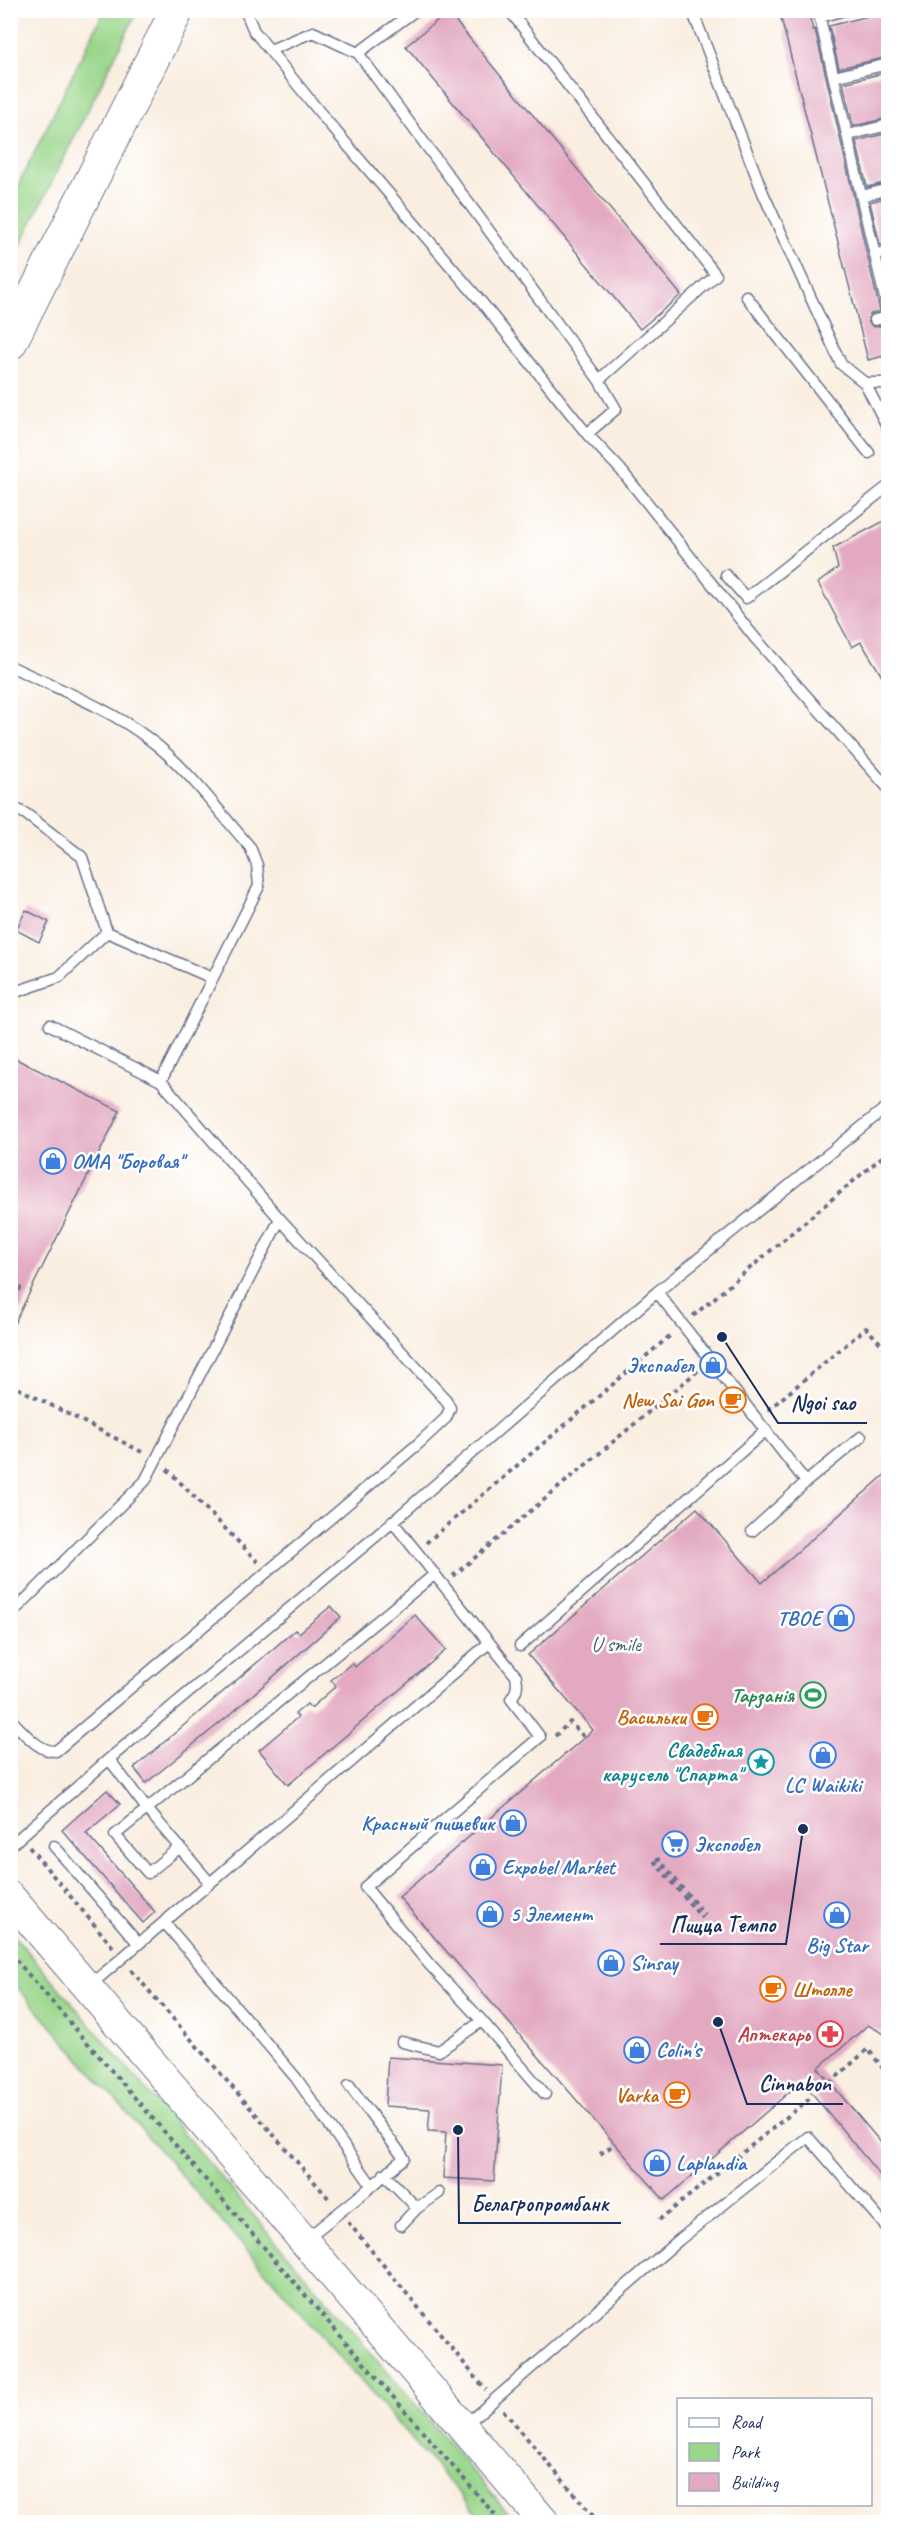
<svg xmlns="http://www.w3.org/2000/svg" width="899" height="2533" viewBox="0 0 899 2533" font-family="Caveat,sans-serif">
  <style>
    .green { fill: #99d68a; stroke: #5a8274; stroke-width: 1.5 }
    .building { fill: #e3a9c1 }
    .lines { fill: none; stroke-linecap: round; stroke-linejoin: round }
    .lane-casing { stroke: #69728c; stroke-width: 13 }
    .secondary-casing { stroke: #69728c; stroke-width: 32 }
    .primary-casing { stroke: #69728c; stroke-width: 35 }
    .path { stroke: #69728c; stroke-width: 4; stroke-dasharray: 4.5 4.5; stroke-linecap: butt }
    .lane { stroke: #fff; stroke-width: 10 }
    .secondary { stroke: #fff; stroke-width: 30 }
    .primary { stroke: #fff; stroke-width: 33 }
    .labels { text-anchor: middle; stroke-width: 5; stroke-linejoin: round; paint-order: stroke }
    .shop-label { font-size: 21px; font-weight: bold; fill: #366cbe; stroke: #fff; text-anchor: start }
    .food-label { font-size: 21px; font-weight: bold; fill: #c56008; stroke: #fff; text-anchor: end }
    .park-label { font-size: 21px; fill: #41616b; stroke: #fff }
    .leisure-label { font-size: 21px; font-weight: bold; fill: #27864d; stroke: #fff; text-anchor: end }
    .culture-label { font-size: 21px; font-weight: bold; fill: #0d838f; stroke: #fff; text-anchor: end }
    .health-label { font-size: 21px; font-weight: bold; fill: #be3a42; stroke: #fff; text-anchor: end }
    .leader { fill: none; stroke: #1b2f5e; stroke-width: 2 }
    .callout-dot { fill: #1b2f5e; stroke: #fff; stroke-width: 2 }
    .callout-label { font-size: 22px; text-anchor: middle; font-weight: bold; fill: #1b2f5e; stroke: #fff; stroke-width: 5; stroke-linejoin: round; paint-order: stroke }
  </style>
  <rect width="100%" height="100%" fill="#fff"/>
  <filter id="ink" filterUnits="userSpaceOnUse"><feTurbulence type="fractalNoise" baseFrequency=".0167" numOctaves="2"/><feDisplacementMap in="SourceGraphic" scale="12" xChannelSelector="R" yChannelSelector="G"/><feConvolveMatrix kernelMatrix="1 2 1 2 8 2 1 2 1" color-interpolation-filters="sRGB"/></filter>
  <filter id="wash" filterUnits="userSpaceOnUse"><feTurbulence type="fractalNoise" baseFrequency=".008" numOctaves="4" result="noise"/><feDisplacementMap in="SourceGraphic" scale="24" xChannelSelector="R" yChannelSelector="G"/><feGaussianBlur stdDeviation="1.35" result="paint"/><feColorMatrix in="noise" values="0 0 0 0 0 0 0 0 0 0 0 0 0 0 0 0 0 1.4 0 .05"/><feComposite in="paint" operator="in"/></filter>
  <g filter="url(#wash)">
    <rect width="100%" height="100%" fill="#faeee0"/>
    <path class="green" d="M 104,11 L 136,11 L 136,14 L 11,264 L 11,200 Z
      M 11,1932 L 516,2522 L 484,2522 L 11,1980 Z"/>
    <g id="blocks">
      <path class="building" d="M 779,10 L 808,10 L 813,30 L 815,29 L 880,311 L 870,314 L 868,321 L 873,327 L 888,325 L 888,355 L 868,360 Z
        M 888,11 L 888,57 L 839,68 L 829,26 Z
        M 448,12 L 681,295 L 640,329 L 406,46 Z
        M 888,72 L 888,118 L 853,126 L 843,83 Z
        M 888,133 L 888,182 L 867,187 L 856,141 Z
        M 888,197 L 888,244 L 880,245 L 870,202 Z
        M 888,519 L 888,686 L 861,642 L 852,647 L 818,583 L 838,568 L 833,548 Z
        M 26,910 L 49,922 L 39,942 L 16,930 Z
        M 10,1056 L 120,1111 L 10,1332 Z
        M 888,1472 L 888,2036 L 868,2025 L 818,2068 L 888,2151 L 888,2185 L 802,2081 L 664,2200 L 399,1897 L 593,1730 L 528,1655 L 697,1508 L 762,1583 Z
        M 331,1606 L 341,1617 L 232,1713 L 146,1783 L 134,1768 L 295,1630 L 299,1633 Z
        M 415,1615 L 446,1650 L 288,1785 L 259,1750 L 298,1717 L 295,1714 L 307,1704 L 311,1708 L 336,1686 L 331,1680 L 352,1663 L 355,1667 Z
        M 107,1790 L 120,1804 L 86,1833 L 155,1912 L 143,1923 L 62,1830 Z
        M 388,2057 L 502,2065 L 494,2181 L 443,2178 L 446,2132 L 428,2131 L 430,2109 L 385,2106 Z"/>
    </g>
  </g>
  <g filter="url(#ink)">
    <use href="#blocks" fill-opacity="0" stroke="#69728c" stroke-width="1.5"/>
    <g class="lines">
      <g class="lane-casing">
        <path id="lane" d="M 245,10 L 254,31 L 326,120 L 483,304 L 587,434 L 621,470 L 755,638 L 888,788
          M 416,10 L 358,53 L 599,380 L 616,409 L 587,434
          M 509,10 L 716,275 L 599,380
          M 692,10 L 763,193 L 841,364 L 865,383 L 888,383
          M 818,10 L 888,311
          M 820,17 L 845,10
          M 270,50 L 313,32 L 358,53
          M 834,77 L 888,64
          M 848,135 L 888,125
          M 862,196 L 888,189
          M 875,255 L 888,251
          M 746,296 L 869,453
          M 875,320 L 888,317
          M 865,383 L 888,428
          M 726,575 L 746,598 L 887,487
          M 10,666 C 56,688 109,708 149,739 C 188,768 218,811 250,847 L 257,865 L 259,886 L 161,1081
          M 10,806 L 26,814 L 82,857 L 107,932 L 212,978
          M 10,994 L 59,977 L 107,932
          M 657,1292 L 806,1482
          M 392,1521 L 516,1676 C 518,1686 517,1691 511,1699 L 540,1737 L 365,1887 L 429,1964 L 482,2021 L 439,2051 L 402,2042
          M 752,1531 L 806,1482 L 861,1437
          M 10,1615 L 145,1481 L 280,1219
          M 520,1646 L 766,1430
          M 10,1719 C 23,1731 38,1752 56,1751 L 418,1444 L 446,1418 L 450,1408 L 446,1400 L 280,1219 L 161,1081 L 50,1025
          M 10,1846 L 109,1759 L 381,1532 L 657,1292 L 888,1106
          M 54,1846 L 138,1943
          M 180,1847 L 148,1873 L 115,1835 L 435,1574
          M 210,1883 L 489,1643
          M 165,1923 L 296,2078 L 372,2186 L 306,2239
          M 88,1987 L 210,1883 L 147,1809 L 109,1759
          M 482,2021 L 545,2094
          M 349,2085 L 404,2158 L 372,2186
          M 384,2174 L 417,2208
          M 401,2225 L 417,2208 L 439,2193
          M 464,2426 L 679,2240 L 808,2137 L 888,2229"/>
      </g>
      <g class="secondary-casing">
        <path id="secondary" d="M 10,1897 L 544,2522"/>
      </g>
      <g class="primary-casing">
        <path id="primary" d="M 10,343 L 177,10"/>
      </g>
      <path class="path" d="M 10,1307 L 20,1288 L 11,1284
        M 693,1316 L 888,1152
        M 10,1384 L 144,1453
        M 768,1410 L 866,1328 L 888,1351
        M 167,1469 L 258,1562
        M 426,1543 L 672,1334
        M 453,1576 L 700,1369
        M 555,1736 L 570,1722 L 585,1738
        M 29,1847 L 113,1947
        M 657,1858 L 705,1915
        M 654,1861 L 702,1918
        M 10,1953 L 501,2522
        M 131,1970 L 330,2200
        M 830,2083 L 868,2049 L 888,2075
        M 600,2154 L 615,2144
        M 659,2220 L 813,2096
        M 348,2222 L 486,2390
        M 503,2410 L 598,2522"/>
      <use href="#lane" class="lane"/>
      <use href="#secondary" class="secondary"/>
      <use href="#primary" class="primary"/>
    </g>
  </g>
  <defs>
    <g id="shop-ring" transform="scale(1.35)"><circle r="9.5" fill="#fff" stroke="#3f7fe0" stroke-width="1.5"/><path d="M-5-2.5h2.3a2.7 3.5 0 0 1 5.4 0H5L5.5 6h-11ZM-1.5-2.5h3a1.5 2.3 0 0 0-3 0Z" fill="#3f7fe0"/></g>
    <g id="cafe-ring" transform="scale(1.35)"><circle r="9.5" fill="#fff" stroke="#e8710a" stroke-width="1.5"/><path d="M-5.5-4.5H6V0H3Q3 3.5 0 3.5H-2.5Q-5.5 3.5-5.5 0ZM3-3.2v2h1.7v-2ZM-6 4.5H4V6H-6Z" fill="#e8710a"/></g>
    <g id="stadium-ring" transform="scale(1.35)"><circle r="9.5" fill="#fff" stroke="#2e9e5b" stroke-width="1.5"/><path d="M0-5a6.5 5 0 1 0 0 10a6.5 5 0 1 0 0-10ZM-3.5-1.8h7v3.6h-7Z" fill="#2e9e5b"/></g>
    <g id="sight-ring" transform="scale(1.35)"><circle r="9.5" fill="#fff" stroke="#0f9aa8" stroke-width="1.5"/><path d="M0-6L1.8-2.2L6-1.7L2.9 1.2L3.7 5.4L0 3.3L-3.7 5.4L-2.9 1.2L-6-1.7L-1.8-2.2Z" fill="#0f9aa8"/></g>
    <g id="supermarket-ring" transform="scale(1.35)"><circle r="9.5" fill="#fff" stroke="#3f7fe0" stroke-width="1.5"/><path d="M-6-5.5h2.5l.6 2H6L4.5 2H-2.5L-4.4-4H-6ZM-1.5 3.2a1.3 1.3 0 1 0 .1 0ZM3 3.2a1.3 1.3 0 1 0 .1 0Z" fill="#3f7fe0"/></g>
    <g id="pharmacy-ring" transform="scale(1.35)"><circle r="9.5" fill="#fff" stroke="#e0444e" stroke-width="1.5"/><path d="M-2-6h4v4h4v4h-4v4h-4v-4h-4v-4h4Z" fill="#e0444e"/></g>
  </defs>
  <g fill-rule="evenodd">
    <use href="#shop-ring" x="53" y="1161"/>
    <use href="#shop-ring" x="713" y="1365"/>
    <use href="#cafe-ring" x="733" y="1400"/>
    <use href="#shop-ring" x="841" y="1618"/>
    <use href="#stadium-ring" x="813" y="1695"/>
    <use href="#cafe-ring" x="705" y="1717"/>
    <use href="#shop-ring" x="823" y="1755"/>
    <use href="#sight-ring" x="761" y="1762"/>
    <use href="#shop-ring" x="513" y="1823"/>
    <use href="#supermarket-ring" x="675" y="1844"/>
    <use href="#shop-ring" x="483" y="1867"/>
    <use href="#shop-ring" x="490" y="1914"/>
    <use href="#shop-ring" x="837" y="1915"/>
    <use href="#shop-ring" x="611" y="1963"/>
    <use href="#cafe-ring" x="773" y="1989"/>
    <use href="#pharmacy-ring" x="830" y="2034"/>
    <use href="#shop-ring" x="637" y="2050"/>
    <use href="#cafe-ring" x="677" y="2095"/>
    <use href="#shop-ring" x="657" y="2163"/>
  </g>
  <g class="labels">
    <g class="shop-label">
      <text x="72" y="1168">ОМА "Боровая"</text>
      <text x="694" y="1372" text-anchor="end">Экспабел</text>
      <text x="822" y="1625" text-anchor="end">ТВОЕ</text>
      <text x="823" y="1792" text-anchor="middle">LC Waikiki</text>
      <text x="494" y="1830" text-anchor="end">Красный пищевик</text>
      <text x="694" y="1851">Экспобел</text>
      <text x="502" y="1874">Expobel Market</text>
      <text x="510" y="1921">5 Элемент</text>
      <text x="837" y="1952" text-anchor="middle">Big Star</text>
      <text x="630" y="1970">Sinsay</text>
      <text x="656" y="2057">Colin's</text>
      <text x="676" y="2170">Laplandia</text>
    </g>
    <g class="food-label">
      <text x="714" y="1407">New Sai Gon</text>
      <text x="686" y="1724">Васильки</text>
      <text x="792" y="1996" text-anchor="start">Штолле</text>
      <text x="658" y="2102">Varka</text>
    </g>
    <g class="park-label">
      <text x="616" y="1651">U smile</text>
    </g>
    <g class="leisure-label">
      <text x="794" y="1702">Тарзанія</text>
    </g>
    <g class="culture-label">
      <text x="742" y="1757">Свадебная<tspan x="742" dy="24">карусель "Спарта"</tspan></text>
    </g>
    <g class="health-label">
      <text x="810" y="2041">Аптекарь</text>
    </g>
  </g>
  <path class="leader" d="M722 1337L778 1423H867M803 1829L786 1944H660M718 2022L747 2104H843M458 2130L459 2223H621"/>
  <g class="callout-dot">
    <circle cx="722" cy="1337" r="6"/>
    <circle cx="803" cy="1829" r="6"/>
    <circle cx="718" cy="2022" r="6"/>
    <circle cx="458" cy="2130" r="6"/>
  </g>
  <g class="callout-label">
    <text x="823" y="1410">Ngoi sao</text>
    <text x="723" y="1932">Пицца Темпо</text>
    <text x="795" y="2091">Cinnabon</text>
    <text x="540" y="2211">Белагропромбанк</text>
  </g>
  <rect width="899" height="2533" fill="none" stroke="#fff" stroke-width="36"/>
  <rect x="677" y="2398" width="195" height="108" fill="#ffffff" stroke="#a4acbf" stroke-width="1.5"/>
  <rect x="689" y="2418" width="30" height="9" fill="#ffffff" stroke="#a4acbf" stroke-width="1.5"/>
  <text x="731" y="2428" font-size="18" fill="#1b2f5e">Road</text>
  <rect x="689" y="2443" width="30" height="18" fill="#99d68a" stroke="#a4acbf" stroke-width="1.5"/>
  <text x="731" y="2458" font-size="18" fill="#1b2f5e">Park</text>
  <rect x="689" y="2473" width="30" height="18" fill="#e3a9c1" stroke="#a4acbf" stroke-width="1.5"/>
  <text x="731" y="2488" font-size="18" fill="#1b2f5e">Building</text>
</svg>
